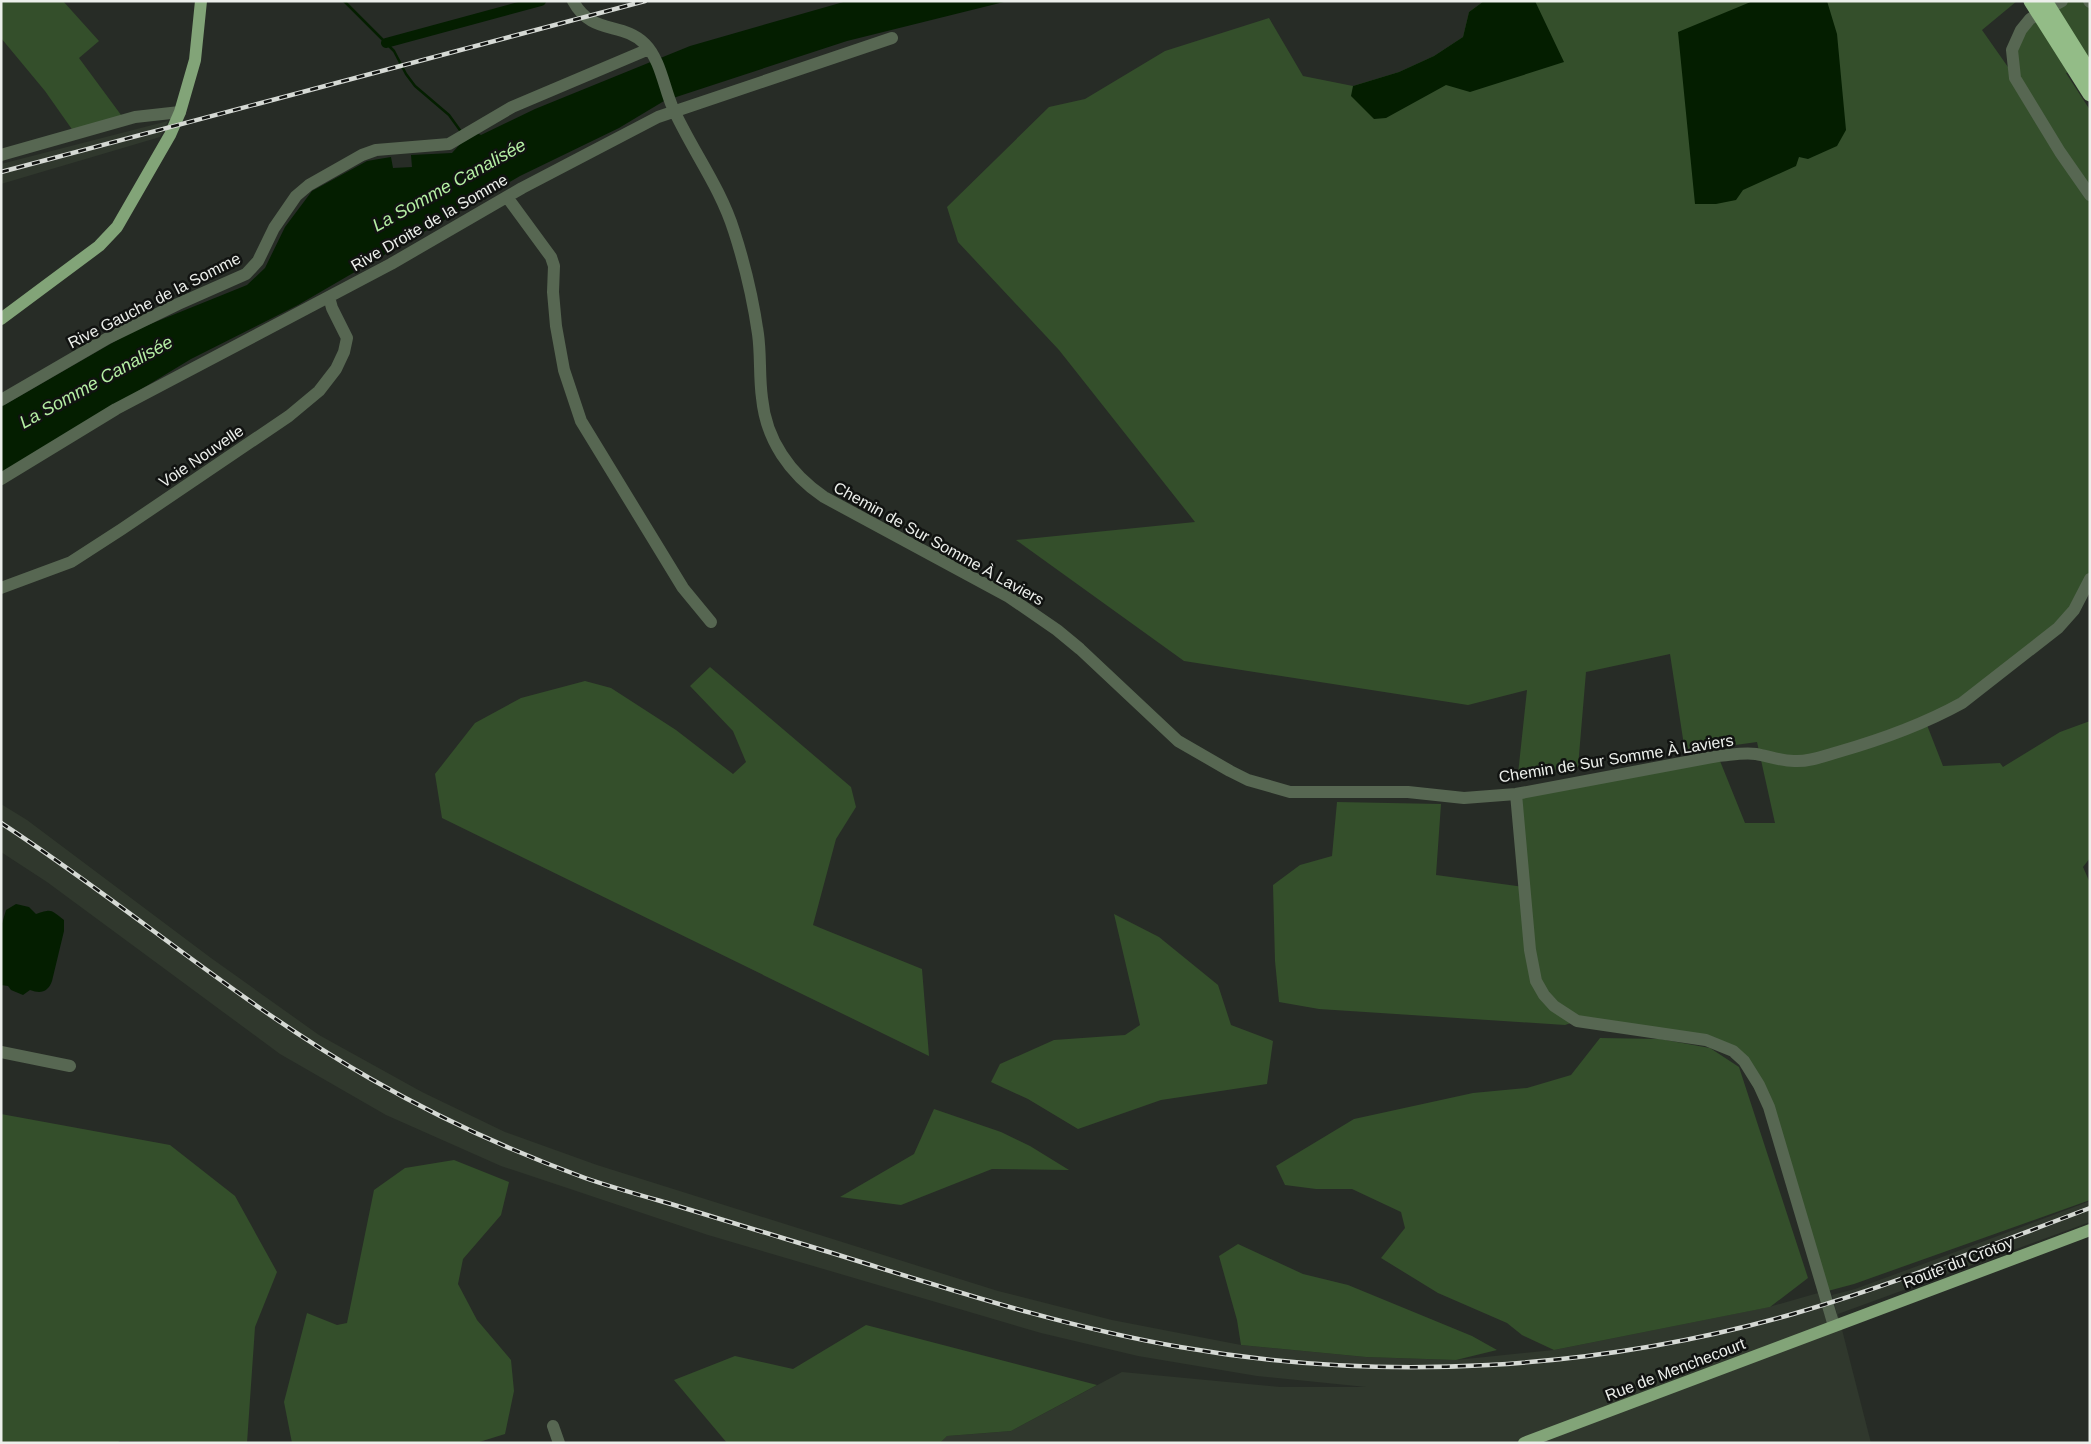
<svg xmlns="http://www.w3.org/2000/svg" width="2091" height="1444" viewBox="0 0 2091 1444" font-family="Helvetica,sans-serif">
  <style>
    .built { fill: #30382d }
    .green { fill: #344f2b }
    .water { fill: #041e00 }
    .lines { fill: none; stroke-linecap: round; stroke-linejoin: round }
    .stream { stroke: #041e00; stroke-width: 2.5 }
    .canal { stroke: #041e00; stroke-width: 10 }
    .minor { stroke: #576752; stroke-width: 12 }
    .major { stroke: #82a478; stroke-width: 12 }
    .highway { stroke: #93bc87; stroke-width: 15 }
    .rail-casing { stroke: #d5d9d4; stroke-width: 4.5 }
    .rail { stroke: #111311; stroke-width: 2.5; stroke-dasharray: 8; stroke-linecap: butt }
    .labels { text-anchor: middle; stroke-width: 5; stroke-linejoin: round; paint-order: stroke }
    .street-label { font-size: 16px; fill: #ecefeb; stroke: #111311 }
    .water-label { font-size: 18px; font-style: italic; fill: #b5efa4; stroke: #111311 }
  </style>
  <rect width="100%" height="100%" fill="#272c26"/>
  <path class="built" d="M 168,121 L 160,137 L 1,184 L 1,164 Z
    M 1,804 L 27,820 L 211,958 L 319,1035 L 422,1092 L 505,1132 L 597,1165 L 998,1291 L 1112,1320 L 1241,1345 L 1366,1357 L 1456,1360 L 1554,1350 L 1769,1307 L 1818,1293 L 1825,1316 L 1837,1314 L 1832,1295 L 1855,1289 L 1942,1257 L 2090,1201 L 2090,1222 L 1838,1314 L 1871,1443 L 940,1443 L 947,1436 L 1011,1431 L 1122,1372 L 1280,1387 L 1366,1387 L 1257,1376 L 1138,1356 L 1041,1333 L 708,1235 L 501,1166 L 386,1115 L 280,1054 L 47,882 L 1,852 Z"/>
  <path class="green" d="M 1,1 L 63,1 L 99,41 L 79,58 L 124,119 L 76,135 L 45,91 L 1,38 Z
    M 1484,1 L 2017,1 L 1982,30 L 2015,77 L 2015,39 L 2062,1 L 2090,2 L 2090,61 L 2066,73 L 2090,110 L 2090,579 L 2074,610 L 2032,651 L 1925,720 L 1943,766 L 2000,763 L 2003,767 L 2060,732 L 2090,721 L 2090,858 L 2083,867 L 2090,883 L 2090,1200 L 1854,1284 L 1824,1292 L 1775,1125 L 1733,1051 L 1577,1021 L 1565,1025 L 1319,1009 L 1279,1002 L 1275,961 L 1273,885 L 1300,865 L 1332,856 L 1337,802 L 1441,804 L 1436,875 L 1524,887 L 1516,794 L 1718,756 L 1745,823 L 1775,823 L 1757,742 L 1685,752 L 1670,654 L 1586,672 L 1578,767 L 1518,774 L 1527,690 L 1468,705 L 1184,661 L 1016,540 L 1195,522 L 1059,350 L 958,242 L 947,207 L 1049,107 L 1085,99 L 1165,51 L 1269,18 L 1303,76 L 1353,86 L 1399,72 L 1434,56 L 1463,37 L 1469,12 Z
    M 710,667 L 851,787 L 856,807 L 836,839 L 813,925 L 922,969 L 929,1056 L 442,818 L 435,774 L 475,723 L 521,698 L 585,681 L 611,688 L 676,730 L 733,774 L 746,762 L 733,731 L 690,686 Z
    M 1114,914 L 1159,937 L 1218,985 L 1231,1025 L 1273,1041 L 1267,1084 L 1161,1100 L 1078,1129 L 1028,1099 L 991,1082 L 1000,1064 L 1054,1040 L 1125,1035 L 1140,1025 Z
    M 1600,1038 L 1660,1039 L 1710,1048 L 1739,1067 L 1808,1278 L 1770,1307 L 1554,1350 L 1522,1335 L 1507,1323 L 1438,1293 L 1381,1258 L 1405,1228 L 1401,1212 L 1352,1189 L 1316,1189 L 1285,1185 L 1276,1166 L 1354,1119 L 1473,1093 L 1527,1088 L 1571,1075 Z
    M 934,1109 L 1001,1132 L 1030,1146 L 1069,1170 L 992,1169 L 901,1205 L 840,1197 L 914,1154 Z
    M 1,1114 L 170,1145 L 235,1196 L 277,1272 L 255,1327 L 247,1443 L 119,1441 L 118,1443 L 1,1443 Z
    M 454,1160 L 509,1182 L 501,1215 L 463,1259 L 458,1284 L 477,1320 L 511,1360 L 514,1391 L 505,1434 L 476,1443 L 292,1443 L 284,1402 L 307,1313 L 337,1325 L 347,1323 L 374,1190 L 405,1168 Z
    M 1238,1244 L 1303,1274 L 1348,1285 L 1472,1336 L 1497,1350 L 1456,1360 L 1366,1357 L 1241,1345 L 1237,1320 L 1219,1256 Z
    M 866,1325 L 1097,1385 L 1011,1431 L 947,1436 L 940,1443 L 727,1443 L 674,1380 L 735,1356 L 793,1369 Z"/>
  <path class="water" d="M 847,1 L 1008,1 L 847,41 L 664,101 L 619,128 L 520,176 L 298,305 L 191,359 L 1,474 L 1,407 L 133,331 L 247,285 L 265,268 L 285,227 L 312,191 L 367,161 L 391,157 L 393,168 L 412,167 L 411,155 L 452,153 L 461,143 L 477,133 L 481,135 L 535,109 L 690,46 Z
    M 1484,1 L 1535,1 L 1564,62 L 1470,92 L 1446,85 L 1386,118 L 1374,119 L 1351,96 L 1353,86 L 1399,72 L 1434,56 L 1463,37 L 1469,12 Z
    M 1753,1 L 1827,1 L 1837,34 L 1846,130 L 1837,146 L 1808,159 L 1799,157 L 1796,166 L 1743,190 L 1736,200 L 1716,204 L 1695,204 L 1678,32 Z
    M 16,904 L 29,907 L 36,914 C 52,909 50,909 64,920 L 64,931 L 52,981 C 48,992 41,994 30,990 L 23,995 L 11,990 L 8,986 L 1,985 L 1,927 L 6,910 Z"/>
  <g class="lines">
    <path class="stream" d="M 344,1 L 394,51 L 406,74 L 415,86 L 449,115 L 462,133"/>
    <path class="canal" d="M 386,43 L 541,1"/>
    <path class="minor" d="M 573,1 C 592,36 622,21 645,44 C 660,59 664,87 672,106 C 691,149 720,186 734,231 C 745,265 753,299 758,334 C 761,355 759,377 762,398 C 766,440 790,474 824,497 L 1009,597 L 1057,630 L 1080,649 L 1178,741 L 1230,771 L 1248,780 L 1290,792 L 1408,792 L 1464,798 L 1516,794 L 1718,756 C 1731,755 1744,752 1756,754 C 1768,756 1781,761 1794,761 C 1809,762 1824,756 1838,752 C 1880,740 1924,724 1962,703 L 2058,628 L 2074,610 L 2090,579
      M 2062,1 L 2030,19 L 2021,30 L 2012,50 L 2015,78 L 2060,152 L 2090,195
      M 2089,1 L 2090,2
      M 1,155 L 135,117 L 180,112
      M 507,197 L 551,257 L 554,266 L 553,292 L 556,326 L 564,370 L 581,421 L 683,588 L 711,622
      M 1,400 L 108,338 L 178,304 L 246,274 L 258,261 L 274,228 L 296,196 L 309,185 L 362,155 L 376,150 L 449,144 L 512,107 L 649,49
      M 1,479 L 116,409 L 391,264 L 522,188 L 658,117 L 892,38
      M 1,588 L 71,562 L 122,529 L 289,416 L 319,391 L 336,369 L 344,352 L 347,338 L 332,308 L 329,297
      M 1516,794 L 1530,950 L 1536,981 L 1544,995 L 1554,1006 L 1577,1021 L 1706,1040 L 1733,1051 L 1744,1061 L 1759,1085 L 1769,1107 L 1834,1326
      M 1,1052 L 70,1066
      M 553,1426 L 559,1443"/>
    <path class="major" d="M 1,319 L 99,246 L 117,227 L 170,135 L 180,112 L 195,60 L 201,1
      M 1524,1443 L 2090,1230"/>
    <path class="highway" d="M 2031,1 L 2090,94
      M 2045,1 L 2090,73"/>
    <g class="rail-casing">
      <path id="rail" d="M 1,172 L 645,1
        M 1,823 C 127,905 240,1004 371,1079 C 439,1118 511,1151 585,1178 C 614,1188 643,1196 671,1204 C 722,1220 772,1235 822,1250 C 940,1286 1058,1326 1180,1347 C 1383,1383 1595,1370 1793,1314 C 1894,1285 1991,1245 2090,1208"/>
    </g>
    <use href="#rail" class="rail"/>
  </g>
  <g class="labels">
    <g class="street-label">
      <text transform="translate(429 222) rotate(-30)" y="6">Rive Droite de la Somme</text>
      <text transform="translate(154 300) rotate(-27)" y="6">Rive Gauche de la Somme</text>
      <text transform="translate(201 456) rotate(-34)" y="6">Voie Nouvelle</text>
      <text transform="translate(939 543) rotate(29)" y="6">Chemin de Sur Somme À Laviers</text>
      <text transform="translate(1616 758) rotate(-9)" y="6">Chemin de Sur Somme À Laviers</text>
      <text transform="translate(1958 1262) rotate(-21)" y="6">Route du Crotoy</text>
      <text transform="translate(1675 1369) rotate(-21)" y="6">Rue de Menchecourt</text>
    </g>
    <g class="water-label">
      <text transform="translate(449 185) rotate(-29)" y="6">La Somme Canalisée</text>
      <text transform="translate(96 382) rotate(-29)" y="6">La Somme Canalisée</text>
    </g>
  </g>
  <rect width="2091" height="1444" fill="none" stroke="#ecefeb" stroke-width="5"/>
</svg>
